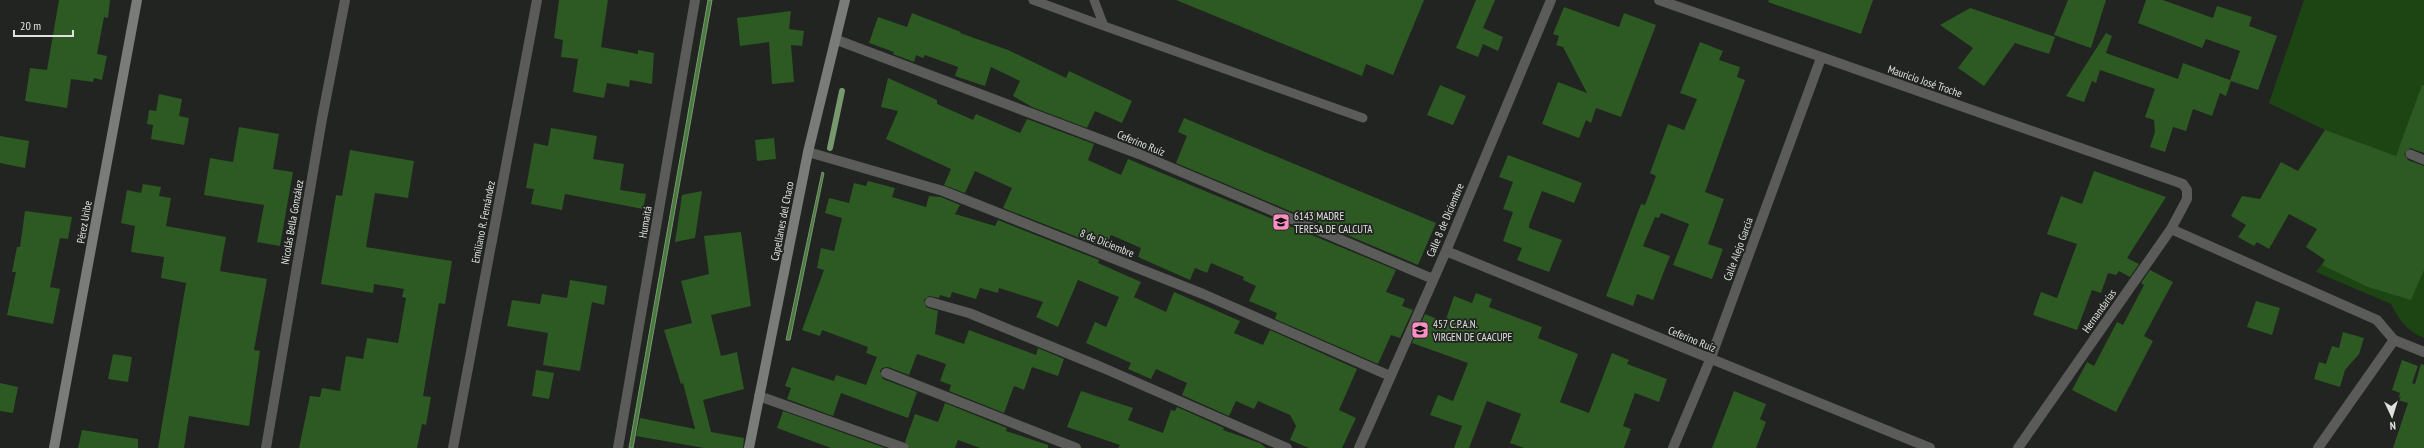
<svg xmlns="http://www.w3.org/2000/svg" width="2424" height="448" viewBox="0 0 2424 448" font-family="'PT Sans Narrow',sans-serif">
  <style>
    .green { fill: #1c4513 }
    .water { fill: #4b7a41; stroke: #789970 }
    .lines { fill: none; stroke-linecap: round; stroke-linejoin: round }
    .stream { stroke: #789970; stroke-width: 6 }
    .building { fill: #2c5a22 }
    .lane { stroke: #5b5c5a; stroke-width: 9 }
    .street { stroke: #5b5c5a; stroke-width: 10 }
    .secondary { stroke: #7a7c79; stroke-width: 10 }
    .labels { text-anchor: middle; stroke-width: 3.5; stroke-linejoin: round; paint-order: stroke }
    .street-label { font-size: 11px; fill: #e0e1df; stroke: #212420 }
    .poi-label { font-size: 11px; fill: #e0e1df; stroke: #212420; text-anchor: start }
  </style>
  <rect width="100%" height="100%" fill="#212420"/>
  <path class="green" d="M 2304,0 L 2424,0 L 2424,91 L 2400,160 L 2424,169 L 2424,338 C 2407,331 2399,320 2391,304 L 2316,272 L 2364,206 L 2329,132 L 2269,103 Z"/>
  <path class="water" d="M 708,0 L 712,0 L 633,448 L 629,448 Z
    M 822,172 L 824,173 L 790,340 L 786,340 Z"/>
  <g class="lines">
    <path class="stream" d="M 830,148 L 842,91"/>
  </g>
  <path class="building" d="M 59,0 L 110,0 L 108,18 L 104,17 L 97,54 L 107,56 L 102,80 L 94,78 L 93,82 L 71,79 L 67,108 L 25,101 L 30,68 L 47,70 Z
    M 559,0 L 608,0 L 601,47 L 638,54 L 638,50 L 654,53 L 652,84 L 630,80 L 629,87 L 607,83 L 604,98 L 573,92 L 578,59 L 561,57 L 563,40 L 554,38 Z
    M 1176,0 L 1424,0 L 1393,75 L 1366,64 L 1362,76 Z
    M 1476,0 L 1495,0 L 1483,28 L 1503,37 L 1498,51 L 1483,44 L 1478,57 L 1456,48 Z
    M 1769,0 L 1873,0 L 1861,34 L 1768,2 Z
    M 2068,0 L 2106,0 L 2091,48 L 2054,35 Z
    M 2146,0 L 2163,0 L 2213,18 L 2217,6 L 2252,17 L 2249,26 L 2277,36 L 2258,90 L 2231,81 L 2226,96 L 2220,93 L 2212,116 L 2193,109 L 2186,131 L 2173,127 L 2165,152 L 2150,147 L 2155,132 L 2154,120 L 2145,117 L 2155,89 L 2100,70 L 2096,83 L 2092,81 L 2084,102 L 2066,96 L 2106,33 L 2112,36 L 2106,53 L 2178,79 L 2183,63 L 2230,80 L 2240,51 L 2206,39 L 2202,48 L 2138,23 Z
    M 1564,7 L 1619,27 L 1624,13 L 1656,25 L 1621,117 L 1596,108 L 1591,123 L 1586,120 L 1579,138 L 1542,124 L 1558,82 L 1587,93 L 1563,47 L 1556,45 L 1559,36 L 1553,34 Z
    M 1970,8 L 2055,37 L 2049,54 L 2015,43 L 1984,86 L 1958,68 L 1973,48 L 1940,25 Z
    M 791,11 L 789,29 L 804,31 L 802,46 L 791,45 L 794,82 L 772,84 L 769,42 L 740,46 L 737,18 Z
    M 912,13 L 961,32 L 960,33 L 1008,50 L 1066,78 L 1069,71 L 1132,101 L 1122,123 L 1095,111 L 1087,128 L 1032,107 L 1013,96 L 1020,81 L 991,67 L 985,86 L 955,76 L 958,67 L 925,55 L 923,58 L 916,55 L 914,62 L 893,54 L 894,52 L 869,43 L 878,17 L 907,27 Z
    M 1700,42 L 1723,51 L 1719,60 L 1740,67 L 1737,77 L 1745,80 L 1705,192 L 1724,199 L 1708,244 L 1723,249 L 1712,279 L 1673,265 L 1689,224 L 1661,213 L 1659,218 L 1655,217 L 1643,246 L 1670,256 L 1653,300 L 1637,294 L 1633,306 L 1606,296 L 1641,204 L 1645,205 L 1656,176 L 1650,173 L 1668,124 L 1684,130 L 1697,99 L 1680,93 Z
    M 888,78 L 937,100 L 937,104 L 973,120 L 976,114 L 1020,133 L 1027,119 L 1094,144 L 1088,160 L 1121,175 L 1128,159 L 1396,270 L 1386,292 L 1405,299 L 1402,306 L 1413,310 L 1400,338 L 1391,335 L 1378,364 L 1275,319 L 1277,313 L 1249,301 L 1256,286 L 1243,280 L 1244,277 L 1211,263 L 1207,273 L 1195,268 L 1190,280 L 1138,257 L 1141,248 L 1111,235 L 1105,248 L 1003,208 L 1012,188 L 975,171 L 965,193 L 944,185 L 951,169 L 886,139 L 898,111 L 881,107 Z
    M 1440,85 L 1466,96 L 1453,125 L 1427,115 Z
    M 2422,85 L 2424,85 L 2424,153 L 2410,148 L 2404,154 L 2408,160 L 2424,166 L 2424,270 L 2411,300 L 2368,287 L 2322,265 L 2325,260 L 2306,247 L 2317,229 L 2289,214 L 2269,249 L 2257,242 L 2254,246 L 2238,237 L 2246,225 L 2231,216 L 2242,196 L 2260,199 L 2281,162 L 2298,171 L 2325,130 L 2396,156 Z
    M 159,94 L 182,99 L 179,116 L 189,118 L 184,145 L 151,139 L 153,125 L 147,124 L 149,110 L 156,111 Z
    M 1184,118 L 1436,223 L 1418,265 L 1176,163 L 1187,136 L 1178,132 Z
    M 239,127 L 279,134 L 273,169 L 293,172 L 280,246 L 257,242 L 264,205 L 204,195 L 210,158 L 233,162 Z
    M 551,128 L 597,136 L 593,159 L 624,164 L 620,190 L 646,194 L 643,209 L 565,194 L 562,210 L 531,204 L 534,189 L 526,188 L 534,143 L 548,146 Z
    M 0,136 L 29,141 L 25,168 L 0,163 Z
    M 774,138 L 776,159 L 757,161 L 755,140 Z
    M 350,150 L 414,161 L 408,198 L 375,193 L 366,247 L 452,261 L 445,304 L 439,303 L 423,396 L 431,397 L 426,425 L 422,424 L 417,448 L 299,448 L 310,396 L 320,397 L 322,388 L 340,391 L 346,356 L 363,359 L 367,338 L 398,343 L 406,298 L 402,297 L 404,289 L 374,284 L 373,293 L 321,284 L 336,195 L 342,196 Z
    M 1508,155 L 1582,183 L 1574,203 L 1542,191 L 1529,225 L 1529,228 L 1562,240 L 1549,272 L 1517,260 L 1522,248 L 1503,241 L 1513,212 L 1503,209 L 1513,182 L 1499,177 Z
    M 2094,171 L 2166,197 L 2127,258 L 2139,264 L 2130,277 L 2119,271 L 2116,275 L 2108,273 L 2101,293 L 2092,290 L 2077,330 L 2033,315 L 2041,292 L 2057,298 L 2077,244 L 2047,234 L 2061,196 L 2082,204 Z
    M 868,181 L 895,188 L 892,197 L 926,207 L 929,196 L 941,197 L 960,205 L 955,214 L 995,226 L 998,220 L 1099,260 L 1098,263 L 1141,282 L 1134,297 L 1166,312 L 1174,292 L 1240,321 L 1234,333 L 1263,345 L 1270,330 L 1357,369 L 1339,410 L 1356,418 L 1342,448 L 1309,448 L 1290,440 L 1296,426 L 1290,415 L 1258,401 L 1254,409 L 1236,401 L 1229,416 L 1182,395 L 1187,383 L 1156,369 L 1151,379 L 1128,369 L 1131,363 L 1086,343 L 1095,322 L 1106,327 L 1119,297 L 1078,280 L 1058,327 L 1036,317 L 1043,302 L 999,288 L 998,293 L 980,288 L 976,299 L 952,292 L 950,298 L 940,295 L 939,298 L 929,296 L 924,300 L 926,307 L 938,311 L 935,334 L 964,344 L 969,330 L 1036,355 L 1038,348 L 1064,359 L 1058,376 L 1032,367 L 1024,390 L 1014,386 L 1004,413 L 949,391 L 951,385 L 940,381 L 946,364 L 917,354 L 909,375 L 888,367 L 882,368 L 880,371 L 883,379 L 917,392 L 908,418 L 841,393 L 833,416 L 787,399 L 791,388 L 785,386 L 792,367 L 834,381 L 836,375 L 866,385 L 877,357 L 866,353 L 868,347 L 822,330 L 820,336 L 802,330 L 824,270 L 817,268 L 821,248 L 834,251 L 842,218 L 825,213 L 829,198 L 849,203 L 854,183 L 866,186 Z
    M 143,184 L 161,187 L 159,196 L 171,198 L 166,226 L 226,237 L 220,271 L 267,279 L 254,350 L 260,351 L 249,426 L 189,416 L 184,448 L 158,448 L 186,283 L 161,278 L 164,257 L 131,252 L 135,226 L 121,223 L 127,190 L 141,193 Z
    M 702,191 L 695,238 L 675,242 L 682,195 Z
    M 25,211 L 72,217 L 68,239 L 60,238 L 50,287 L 60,289 L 53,324 L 7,315 L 16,272 L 12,272 L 17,247 L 20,247 Z
    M 741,232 L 751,306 L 711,315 L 721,356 L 737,352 L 744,389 L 703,400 L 711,432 L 744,438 L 743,448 L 704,448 L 636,436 L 640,418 L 695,429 L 683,383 L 681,384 L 664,330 L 692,323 L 681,281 L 709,274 L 704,236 Z
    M 2150,270 L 2173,282 L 2144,336 L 2153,341 L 2116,412 L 2072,390 L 2087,362 L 2094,366 L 2117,322 L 2123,325 L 2144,285 L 2141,283 Z
    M 570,280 L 607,286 L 604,305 L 592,302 L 580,371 L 543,365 L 548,333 L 507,326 L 512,300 L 540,304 L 542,294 L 567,298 Z
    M 1476,293 L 1492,299 L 1489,307 L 1542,327 L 1538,338 L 1578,354 L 1560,402 L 1589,413 L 1612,353 L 1629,360 L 1627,364 L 1667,379 L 1659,402 L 1635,393 L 1623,426 L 1631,429 L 1624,448 L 1524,448 L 1510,443 L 1521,414 L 1487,401 L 1469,448 L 1454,448 L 1462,426 L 1430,415 L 1438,395 L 1453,401 L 1468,363 L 1412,343 L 1425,314 L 1445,322 L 1454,296 L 1472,303 Z
    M 2256,301 L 2280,308 L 2272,335 L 2247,327 Z
    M 2343,332 L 2364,338 L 2359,354 L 2345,370 L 2340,387 L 2314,379 L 2319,362 L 2326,364 L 2332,346 L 2339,348 Z
    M 113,354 L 132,357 L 128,382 L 108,379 Z
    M 2402,360 L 2418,366 L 2412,383 L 2415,384 L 2421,364 L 2424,365 L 2424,448 L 2393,448 L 2408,403 L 2398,400 L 2400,393 L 2392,390 Z
    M 536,370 L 554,373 L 549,399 L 532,396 Z
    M 0,383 L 18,387 L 13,413 L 0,411 Z
    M 1081,391 L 1133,408 L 1128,420 L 1163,433 L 1171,410 L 1175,411 L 1177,407 L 1224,428 L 1223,430 L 1260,443 L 1266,448 L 1118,448 L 1120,445 L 1067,427 Z
    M 1734,391 L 1766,404 L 1760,419 L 1766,422 L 1756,448 L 1712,448 Z
    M 945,403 L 1007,428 L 1006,431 L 1048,445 L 1048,448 L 980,448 L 958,440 L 955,448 L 910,448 L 905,442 L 915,414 L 938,422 Z
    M 783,411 L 885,448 L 831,448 L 777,428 Z
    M 82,430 L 138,439 L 138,448 L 78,448 Z"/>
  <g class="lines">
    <path class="lane" d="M 1033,0 L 1104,26
      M 1094,0 L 1104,26 L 1363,118
      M 2410,154 L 2424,160"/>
    <path class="street" d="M 1659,0 L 2183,184 L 2187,190 L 2187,199 L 2171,229 L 2018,448
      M 837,40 L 1139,154 L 1433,279
      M 808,152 L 943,191 L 1203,294 L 1390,376
      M 2171,229 L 2377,320 L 2394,340 L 2424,352
      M 1446,251 L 1930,448
      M 930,302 L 969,313 L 1101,367 L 1287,448
      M 886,373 L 1076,448
      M 759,396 L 904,448
      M 266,448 L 322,119 L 345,0
      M 453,448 L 537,0
      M 618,448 L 695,0
      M 1359,448 L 1446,251 L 1551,0
      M 1673,448 L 1710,360 L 1821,58
      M 2318,448 L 2394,340"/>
    <path class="secondary" d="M 54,448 L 137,0
      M 749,448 L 808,152 L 845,0"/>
  </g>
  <defs>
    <g id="school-square" transform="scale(0.9)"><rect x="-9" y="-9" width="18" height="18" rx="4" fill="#fb8fc4" stroke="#212420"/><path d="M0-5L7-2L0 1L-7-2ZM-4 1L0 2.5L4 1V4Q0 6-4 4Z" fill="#111"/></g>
  </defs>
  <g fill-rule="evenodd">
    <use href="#school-square" x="1281" y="222"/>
    <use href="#school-square" x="1420" y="330"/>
  </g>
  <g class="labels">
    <g class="street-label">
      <text transform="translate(1925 81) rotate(19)" y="4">Mauricio José Troche</text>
      <text transform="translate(1141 143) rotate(22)" y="4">Ceferino Ruíz</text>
      <text transform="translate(1445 220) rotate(-67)" y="4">Calle 8 de Diciembre</text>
      <text transform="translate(782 221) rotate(-79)" y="4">Capellanes del Chaco</text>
      <text transform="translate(84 222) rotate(-80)" y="4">Pérez Uribe</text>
      <text transform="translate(292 222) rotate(-80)" y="4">Nicolás Bella González</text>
      <text transform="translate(483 222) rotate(-79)" y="4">Emiliano R. Fernández</text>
      <text transform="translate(645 222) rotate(-80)" y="4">Humaitá</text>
      <text transform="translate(1107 243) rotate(22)" y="4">8 de Diciembre</text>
      <text transform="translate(1738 249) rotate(-70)" y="4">Calle Alejo Garcia</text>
      <text transform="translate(2099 311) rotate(-55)" y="4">Hernandarías</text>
      <text transform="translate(1692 339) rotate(22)" y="4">Ceferino Ruíz</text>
    </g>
    <g class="poi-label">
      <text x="1294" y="220">6143 MADRE<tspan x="1294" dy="13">TERESA DE CALCUTA</tspan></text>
      <text x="1433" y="328">457 C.P.A.N.<tspan x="1433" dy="13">VIRGEN DE CAACUPE</tspan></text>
    </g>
  </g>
  <g transform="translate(2392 416) rotate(176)" stroke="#212420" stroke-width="3" paint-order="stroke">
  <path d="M0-3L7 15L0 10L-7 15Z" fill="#e0e1df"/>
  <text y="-6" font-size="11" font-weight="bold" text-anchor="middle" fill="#e0e1df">N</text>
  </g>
  <path d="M14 30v6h59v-6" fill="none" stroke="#e0e1df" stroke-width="2"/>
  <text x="20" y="30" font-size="12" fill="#e0e1df" stroke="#212420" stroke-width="3" paint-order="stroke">20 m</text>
</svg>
